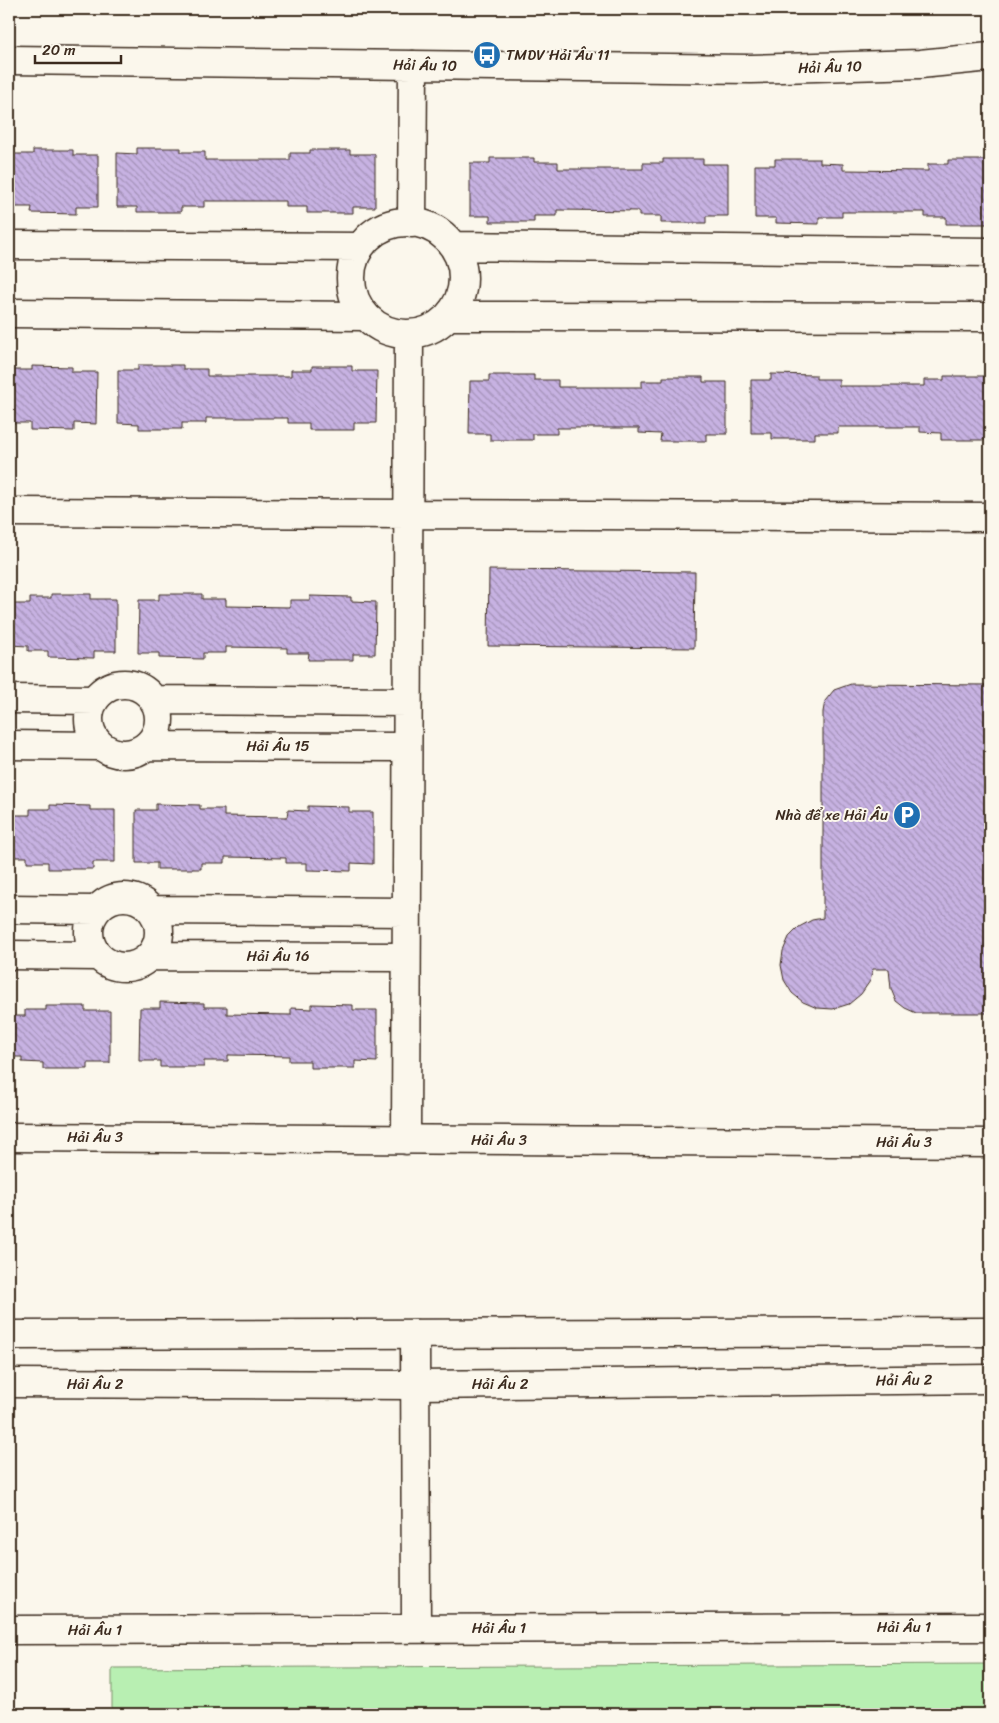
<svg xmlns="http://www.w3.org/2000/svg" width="999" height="1723" viewBox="0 0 999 1723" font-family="Sriracha,sans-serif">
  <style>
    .park { fill: #b8efb2; stroke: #7a8c68 }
    .building { fill: url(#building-back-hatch); stroke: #3b2a1e }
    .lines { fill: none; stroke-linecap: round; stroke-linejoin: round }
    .minor-casing { stroke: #3b2a1e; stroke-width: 31 }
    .tertiary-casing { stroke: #3b2a1e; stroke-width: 31 }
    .minor { stroke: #fbf7ec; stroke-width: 28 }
    .tertiary { stroke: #fbf7ec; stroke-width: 28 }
    .labels { text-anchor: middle; stroke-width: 4; stroke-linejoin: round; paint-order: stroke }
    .poi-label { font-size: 15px; fill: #3b2a1e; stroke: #fbf7ec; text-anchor: start }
    .street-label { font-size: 15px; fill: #3b2a1e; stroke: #fbf7ec }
  </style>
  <defs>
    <pattern id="building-back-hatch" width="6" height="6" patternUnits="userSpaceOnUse" patternTransform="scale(1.25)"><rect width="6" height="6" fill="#c7b2e2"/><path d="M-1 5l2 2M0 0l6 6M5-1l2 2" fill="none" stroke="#a391b7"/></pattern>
  </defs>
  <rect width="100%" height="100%" fill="#fbf7ec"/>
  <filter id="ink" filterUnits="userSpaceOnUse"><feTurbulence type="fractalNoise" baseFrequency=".02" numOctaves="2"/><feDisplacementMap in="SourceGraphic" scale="10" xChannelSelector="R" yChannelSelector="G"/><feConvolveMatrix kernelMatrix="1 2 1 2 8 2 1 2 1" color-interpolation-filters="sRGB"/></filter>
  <g filter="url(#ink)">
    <path class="park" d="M 990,1664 L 990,1714 L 112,1714 L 112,1668 Z"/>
    <path class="building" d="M 137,148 L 181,148 L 181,152 L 205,152 L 205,160 L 290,160 L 290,153 L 310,153 L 310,150 L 350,150 L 350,154 L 375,154 L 375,207 L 353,207 L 353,213 L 307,213 L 307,207 L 286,207 L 286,201 L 204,201 L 204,207 L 181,207 L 181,212 L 137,212 L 137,207 L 117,207 L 117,153 L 137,154 Z
      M 33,150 L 73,150 L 73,155 L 98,155 L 98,207 L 76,207 L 76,214 L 31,213 L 32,207 L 10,207 L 9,160 L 12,160 L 12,154 L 33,154 Z
      M 490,158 L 534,158 L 534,162 L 558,162 L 558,169 L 643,169 L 643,163 L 663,163 L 663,159 L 703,159 L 703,164 L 728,164 L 728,216 L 706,216 L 706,223 L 661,223 L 661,216 L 639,216 L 639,211 L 557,210 L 557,216 L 534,216 L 534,222 L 490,222 L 490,216 L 470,216 L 470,163 L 490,163 Z
      M 775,159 L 820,159 L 820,163 L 843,164 L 843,170 L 928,171 L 928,164 L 948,164 L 948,160 L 989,160 L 990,224 L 946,224 L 946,217 L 925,217 L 925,212 L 842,212 L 842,217 L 819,217 L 819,224 L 776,223 L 776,218 L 755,218 L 755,165 L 775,165 Z
      M 138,365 L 183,365 L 183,369 L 207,369 L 207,376 L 291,376 L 291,370 L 312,370 L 312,366 L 352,366 L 352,371 L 377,371 L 376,423 L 354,423 L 354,430 L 309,430 L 309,423 L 288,423 L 288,418 L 206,418 L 206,423 L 182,423 L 182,429 L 139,429 L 139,424 L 118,423 L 118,370 L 138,370 Z
      M 32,366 L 72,367 L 72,372 L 97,372 L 96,424 L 74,423 L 74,431 L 30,430 L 30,423 L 9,423 L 11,370 L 32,370 Z
      M 771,374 L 816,375 L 816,379 L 839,379 L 839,386 L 924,386 L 924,380 L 944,380 L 944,376 L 984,376 L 984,381 L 990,381 L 990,433 L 987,433 L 987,440 L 941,440 L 941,433 L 920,432 L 920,427 L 838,427 L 838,433 L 815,433 L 815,439 L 772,439 L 772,433 L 751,433 L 751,380 L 771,380 Z
      M 489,375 L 534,375 L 534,380 L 558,380 L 558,387 L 642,387 L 642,381 L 663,381 L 663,377 L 703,377 L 703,382 L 727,382 L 727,434 L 706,434 L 706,441 L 660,441 L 661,434 L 639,433 L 639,428 L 557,428 L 557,434 L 533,434 L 533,440 L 490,440 L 490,434 L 469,434 L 470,381 L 489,381 Z
      M 489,570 L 695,572 L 694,648 L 488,646 Z
      M 51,594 L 91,594 L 91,599 L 116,599 L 116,651 L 94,651 L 94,658 L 48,657 L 48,651 L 28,651 L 28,646 L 9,645 L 9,604 L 30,604 L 30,598 L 51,598 Z
      M 159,594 L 202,594 L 202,599 L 226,599 L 226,606 L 290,607 L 290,600 L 310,600 L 310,596 L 351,597 L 351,601 L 376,602 L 375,654 L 353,654 L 353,660 L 308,660 L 309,653 L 287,653 L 287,648 L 226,647 L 226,653 L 203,653 L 203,659 L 159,658 L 159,653 L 138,653 L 139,600 L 159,600 Z
      M 851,684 L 990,685 L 990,1013 L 916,1013 L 905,1008 L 896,1001 L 891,989 L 889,969 L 873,969 L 870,981 L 861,994 L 849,1004 L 833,1009 L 817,1008 L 803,1002 L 792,993 L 784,980 L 781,965 L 783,951 L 789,937 L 799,927 L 812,920 L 823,918 L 823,712 L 825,701 L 834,690 Z
      M 156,804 L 200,805 L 200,809 L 224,809 L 224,816 L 287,817 L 288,810 L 308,811 L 308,806 L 349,807 L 349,812 L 373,812 L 373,864 L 351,863 L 351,871 L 307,870 L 307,863 L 286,863 L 286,858 L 225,857 L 225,863 L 201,863 L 201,869 L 157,869 L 157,863 L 136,863 L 136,810 L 156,810 Z
      M 50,805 L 90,806 L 90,810 L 115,810 L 115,862 L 93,862 L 93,869 L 48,869 L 48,862 L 27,862 L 27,857 L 9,857 L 9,815 L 30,815 L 30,809 L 50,809 Z
      M 160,1002 L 204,1003 L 204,1007 L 227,1007 L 227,1014 L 291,1015 L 291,1008 L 312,1009 L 312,1004 L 353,1005 L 353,1010 L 377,1010 L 377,1062 L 355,1061 L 355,1068 L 310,1068 L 310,1061 L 289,1061 L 289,1056 L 228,1055 L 228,1061 L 204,1061 L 204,1067 L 160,1067 L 160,1061 L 139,1061 L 140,1008 L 160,1008 Z
      M 46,1006 L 85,1006 L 85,1011 L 110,1011 L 110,1063 L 88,1063 L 88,1069 L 43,1069 L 43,1063 L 22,1062 L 22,1057 L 9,1057 L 9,1016 L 25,1016 L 25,1010 L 46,1010 Z"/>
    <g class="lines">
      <g class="minor-casing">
        <path id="minor" d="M 9,60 L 751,69 L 920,64 L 990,57
          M351 278a56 56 0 1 1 112 0a56 56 0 1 1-112 0Z
          M 412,223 L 413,65
          M 9,245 L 360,247
          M 454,246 L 990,252
          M 9,313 L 365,316
          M 450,316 L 990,317
          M 9,512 L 990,517
          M89 719a35 35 0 1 1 70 0a35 35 0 1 1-70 0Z
          M 9,699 L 94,700
          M 154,700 L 407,702
          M 9,745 L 100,746
          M 148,746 L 407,747
          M89 932a35 35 0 1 1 70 0a35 35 0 1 1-70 0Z
          M 9,909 L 95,910
          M 151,910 L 406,912
          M 9,955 L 97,956
          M 150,956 L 406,957
          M 9,1137 L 990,1143
          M 406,1140 L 409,334
          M 415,1334 L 416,1628
          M 9,1630 L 990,1627"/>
      </g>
      <g class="tertiary-casing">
        <path id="tertiary" d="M 9,1335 L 990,1332
          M 9,1383 L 415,1385 L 990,1379"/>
      </g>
      <use href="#minor" class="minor"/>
      <use href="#tertiary" class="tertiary"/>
    </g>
  </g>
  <defs>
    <g id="bus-disc" transform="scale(1.4375)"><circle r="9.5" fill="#1f6fb2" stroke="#fbf7ec"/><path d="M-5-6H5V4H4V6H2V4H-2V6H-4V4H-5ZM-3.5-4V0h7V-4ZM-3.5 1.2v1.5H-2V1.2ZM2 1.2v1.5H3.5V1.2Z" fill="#fff"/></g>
    <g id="parking-disc" transform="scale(1.4375)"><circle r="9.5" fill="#1f6fb2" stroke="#fbf7ec"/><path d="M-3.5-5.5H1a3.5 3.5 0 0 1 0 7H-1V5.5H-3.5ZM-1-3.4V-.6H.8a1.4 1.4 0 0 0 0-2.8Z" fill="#fff"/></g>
  </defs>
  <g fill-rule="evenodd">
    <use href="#bus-disc" x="487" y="55"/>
    <use href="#parking-disc" x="907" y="815"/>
  </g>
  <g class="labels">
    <g class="poi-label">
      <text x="506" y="60">TMDV Hải Âu 11</text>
      <text x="888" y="820" text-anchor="end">Nhà để xe Hải Âu</text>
    </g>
    <g class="street-label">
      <text transform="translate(425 65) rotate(1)" y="5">Hải Âu 10</text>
      <text transform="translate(830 67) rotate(-2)" y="5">Hải Âu 10</text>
      <text x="278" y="751">Hải Âu 15</text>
      <text x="278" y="961">Hải Âu 16</text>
      <text x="95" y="1142">Hải Âu 3</text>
      <text x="499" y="1145">Hải Âu 3</text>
      <text x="904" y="1147">Hải Âu 3</text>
      <text transform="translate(904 1380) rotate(-1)" y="5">Hải Âu 2</text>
      <text x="95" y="1389">Hải Âu 2</text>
      <text x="500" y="1389">Hải Âu 2</text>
      <text x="904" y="1632">Hải Âu 1</text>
      <text x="499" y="1633">Hải Âu 1</text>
      <text x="95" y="1635">Hải Âu 1</text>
    </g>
  </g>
  <rect width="999" height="1723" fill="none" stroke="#fbf7ec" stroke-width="30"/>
  <rect x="15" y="15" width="969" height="1693" fill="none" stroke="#3b2a1e" stroke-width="2" filter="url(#ink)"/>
  <path d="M35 55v8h86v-8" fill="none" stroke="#3b2a1e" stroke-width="2.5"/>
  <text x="42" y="55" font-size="15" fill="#3b2a1e" stroke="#fbf7ec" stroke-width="4" paint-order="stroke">20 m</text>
</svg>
